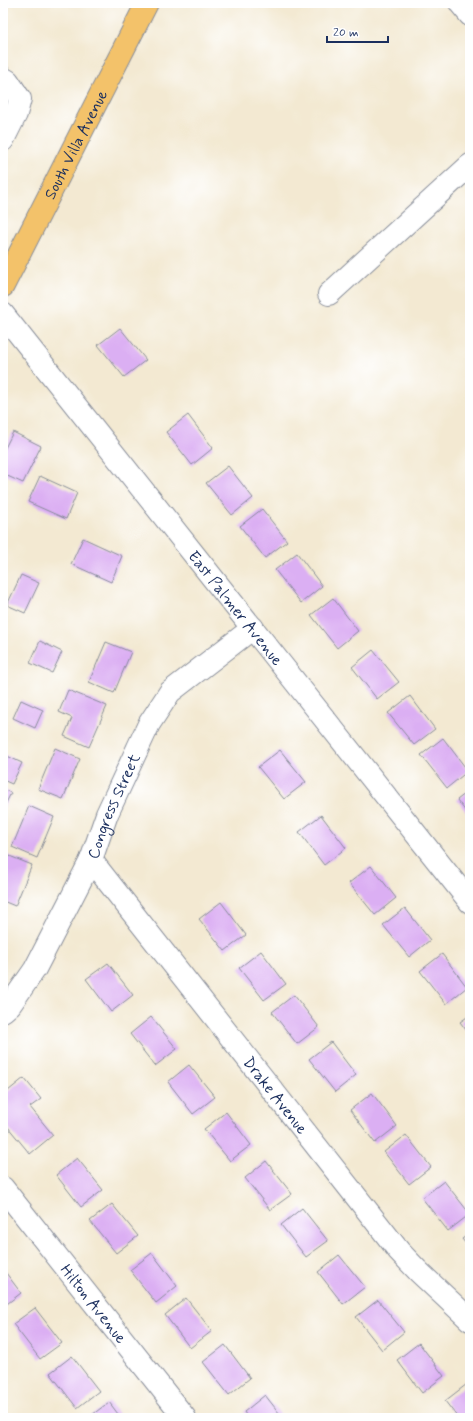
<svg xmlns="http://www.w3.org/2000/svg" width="473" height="1421" viewBox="0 0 473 1421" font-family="Mynerve,sans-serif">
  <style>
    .building { fill: #dbaff3 }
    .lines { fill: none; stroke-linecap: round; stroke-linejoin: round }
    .minor-casing { stroke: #878c98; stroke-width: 24 }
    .major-casing { stroke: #878c98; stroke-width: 24 }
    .minor { stroke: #fff; stroke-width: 22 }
    .major { stroke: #f3c26a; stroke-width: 22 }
    .labels { text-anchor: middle; stroke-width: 3; stroke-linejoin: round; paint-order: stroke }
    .street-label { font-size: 16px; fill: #1b2f5e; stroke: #fff }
  </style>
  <rect width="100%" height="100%" fill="#fff"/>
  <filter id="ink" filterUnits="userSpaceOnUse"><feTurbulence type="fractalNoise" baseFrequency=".025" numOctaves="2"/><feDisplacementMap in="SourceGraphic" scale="8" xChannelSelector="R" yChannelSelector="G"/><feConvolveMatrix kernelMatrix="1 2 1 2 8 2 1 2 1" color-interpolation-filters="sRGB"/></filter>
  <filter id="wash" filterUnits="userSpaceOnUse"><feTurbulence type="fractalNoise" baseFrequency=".012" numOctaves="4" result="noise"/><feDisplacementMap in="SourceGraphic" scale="16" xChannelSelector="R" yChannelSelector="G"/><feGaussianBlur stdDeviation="0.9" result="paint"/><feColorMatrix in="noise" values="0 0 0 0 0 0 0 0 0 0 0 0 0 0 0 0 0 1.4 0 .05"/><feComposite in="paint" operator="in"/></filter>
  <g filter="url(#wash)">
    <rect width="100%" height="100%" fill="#f3e9d2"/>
    <g id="blocks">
      <path class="building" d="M 120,328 L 146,360 L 124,377 L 98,345 Z
        M 188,415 L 213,448 L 192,465 L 166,432 Z
        M 13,432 L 41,446 L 23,483 L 3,474 L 3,452 Z
        M 228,466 L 253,498 L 232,515 L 206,483 Z
        M 40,476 L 77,493 L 66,519 L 28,502 Z
        M 262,509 L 287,541 L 265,558 L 240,526 Z
        M 83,538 L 122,556 L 111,582 L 71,564 Z
        M 297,553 L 322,586 L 301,603 L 275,570 Z
        M 21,575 L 39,583 L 25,613 L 7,605 Z
        M 333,598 L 358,631 L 337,648 L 311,615 Z
        M 40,641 L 62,652 L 52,673 L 30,663 Z
        M 106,642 L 131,652 L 114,693 L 89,682 Z
        M 373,650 L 399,682 L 377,699 L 352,667 Z
        M 68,690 L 107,706 L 89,747 L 64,736 L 72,718 L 59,712 Z
        M 410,696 L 435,729 L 414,745 L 388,713 Z
        M 21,700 L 43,710 L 35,728 L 13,718 Z
        M 443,738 L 468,771 L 447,788 L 421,755 Z
        M 55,748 L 80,759 L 63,799 L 38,789 Z
        M 280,750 L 306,782 L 284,799 L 258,767 Z
        M 3,754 L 22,763 L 12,784 L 3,780 Z
        M 3,789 L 11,793 L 3,809 Z
        M 470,790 L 470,817 L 457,800 Z
        M 29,806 L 54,817 L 37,858 L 12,847 Z
        M 321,815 L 346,848 L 324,865 L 299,832 Z
        M 7,855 L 32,865 L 15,906 L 3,901 L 3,864 Z
        M 371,866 L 396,898 L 375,915 L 349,883 Z
        M 221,902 L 246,935 L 225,951 L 199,919 Z
        M 405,908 L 430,940 L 409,957 L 383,925 Z
        M 261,951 L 286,984 L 264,1000 L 239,968 Z
        M 442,954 L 467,987 L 446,1004 L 420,971 Z
        M 108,963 L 133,995 L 111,1012 L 86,979 Z
        M 294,995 L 319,1027 L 297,1044 L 272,1012 Z
        M 470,1015 L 470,1035 L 460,1022 Z
        M 151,1017 L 177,1049 L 155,1066 L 130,1034 Z
        M 331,1042 L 356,1075 L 335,1092 L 309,1059 Z
        M 189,1065 L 215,1097 L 193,1114 L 168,1082 Z
        M 24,1078 L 41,1099 L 30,1107 L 53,1135 L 30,1154 L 3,1121 L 3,1095 Z
        M 372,1093 L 397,1126 L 375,1143 L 350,1110 Z
        M 226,1112 L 251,1145 L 230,1161 L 204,1129 Z
        M 406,1135 L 431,1167 L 409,1184 L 384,1152 Z
        M 77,1158 L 103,1190 L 81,1207 L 56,1175 Z
        M 266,1161 L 292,1194 L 270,1210 L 245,1178 Z
        M 444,1181 L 470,1214 L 448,1231 L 422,1198 Z
        M 112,1204 L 138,1236 L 116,1253 L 90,1221 Z
        M 302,1208 L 328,1241 L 306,1257 L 281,1225 Z
        M 470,1233 L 470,1249 L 462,1239 Z
        M 152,1253 L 177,1286 L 156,1303 L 130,1270 Z
        M 339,1255 L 365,1287 L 343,1304 L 318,1272 Z
        M 3,1269 L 21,1293 L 3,1307 Z
        M 186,1298 L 212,1331 L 190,1348 L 165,1315 Z
        M 378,1300 L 404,1332 L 382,1350 L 356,1317 Z
        M 35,1308 L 62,1343 L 40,1359 L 13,1324 Z
        M 419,1343 L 444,1376 L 422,1393 L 397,1360 Z
        M 225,1345 L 250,1378 L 229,1395 L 203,1362 Z
        M 72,1356 L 99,1391 L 77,1408 L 50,1373 Z
        M 467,1384 L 470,1388 L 470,1418 L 458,1418 L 445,1401 Z
        M 265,1395 L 283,1418 L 248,1418 L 244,1412 Z
        M 109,1402 L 121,1418 L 88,1418 Z"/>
    </g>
  </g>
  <g filter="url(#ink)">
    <use href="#blocks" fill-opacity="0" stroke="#878c98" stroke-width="1"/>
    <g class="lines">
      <g class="minor-casing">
        <g id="minor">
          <path d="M 460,3 L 470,15"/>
          <path d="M 3,78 L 8,81 L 20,99 L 16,114 L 3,140"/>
          <path d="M 329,294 L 470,165"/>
          <path id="s1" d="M 3,314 L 470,902"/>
          <path id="s2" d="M 91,860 L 399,1251 L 419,1272 L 470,1320"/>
          <path id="s3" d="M 3,1011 L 10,1005 L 35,969 L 91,860 L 107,814 L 149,724 L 170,692 L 253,628"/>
          <path id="s4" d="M 3,1188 L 185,1418"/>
        </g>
      </g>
      <g class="major-casing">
        <g id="major">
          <path id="s5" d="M 3,286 L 147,3"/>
        </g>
      </g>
      <use href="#minor" class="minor"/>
      <use href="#major" class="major"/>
    </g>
  </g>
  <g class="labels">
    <g class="street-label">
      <text dy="6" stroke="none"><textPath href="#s5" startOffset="159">South Villa Avenue</textPath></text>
      <text dy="6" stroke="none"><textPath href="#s1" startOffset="375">East Palmer Avenue</textPath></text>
      <text dy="6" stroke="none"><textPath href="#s3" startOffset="234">Congress Street</textPath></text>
      <text dy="6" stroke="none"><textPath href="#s2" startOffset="299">Drake Avenue</textPath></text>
      <text dy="6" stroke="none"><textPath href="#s4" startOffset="147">Hilton Avenue</textPath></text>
    </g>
  </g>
  <rect width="473" height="1421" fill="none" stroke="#fff" stroke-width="16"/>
  <path d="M327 36v6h61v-6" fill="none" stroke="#1b2f5e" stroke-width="2"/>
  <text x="333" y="36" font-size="12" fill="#1b2f5e" stroke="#ffffff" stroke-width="3" paint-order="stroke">20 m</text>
</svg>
